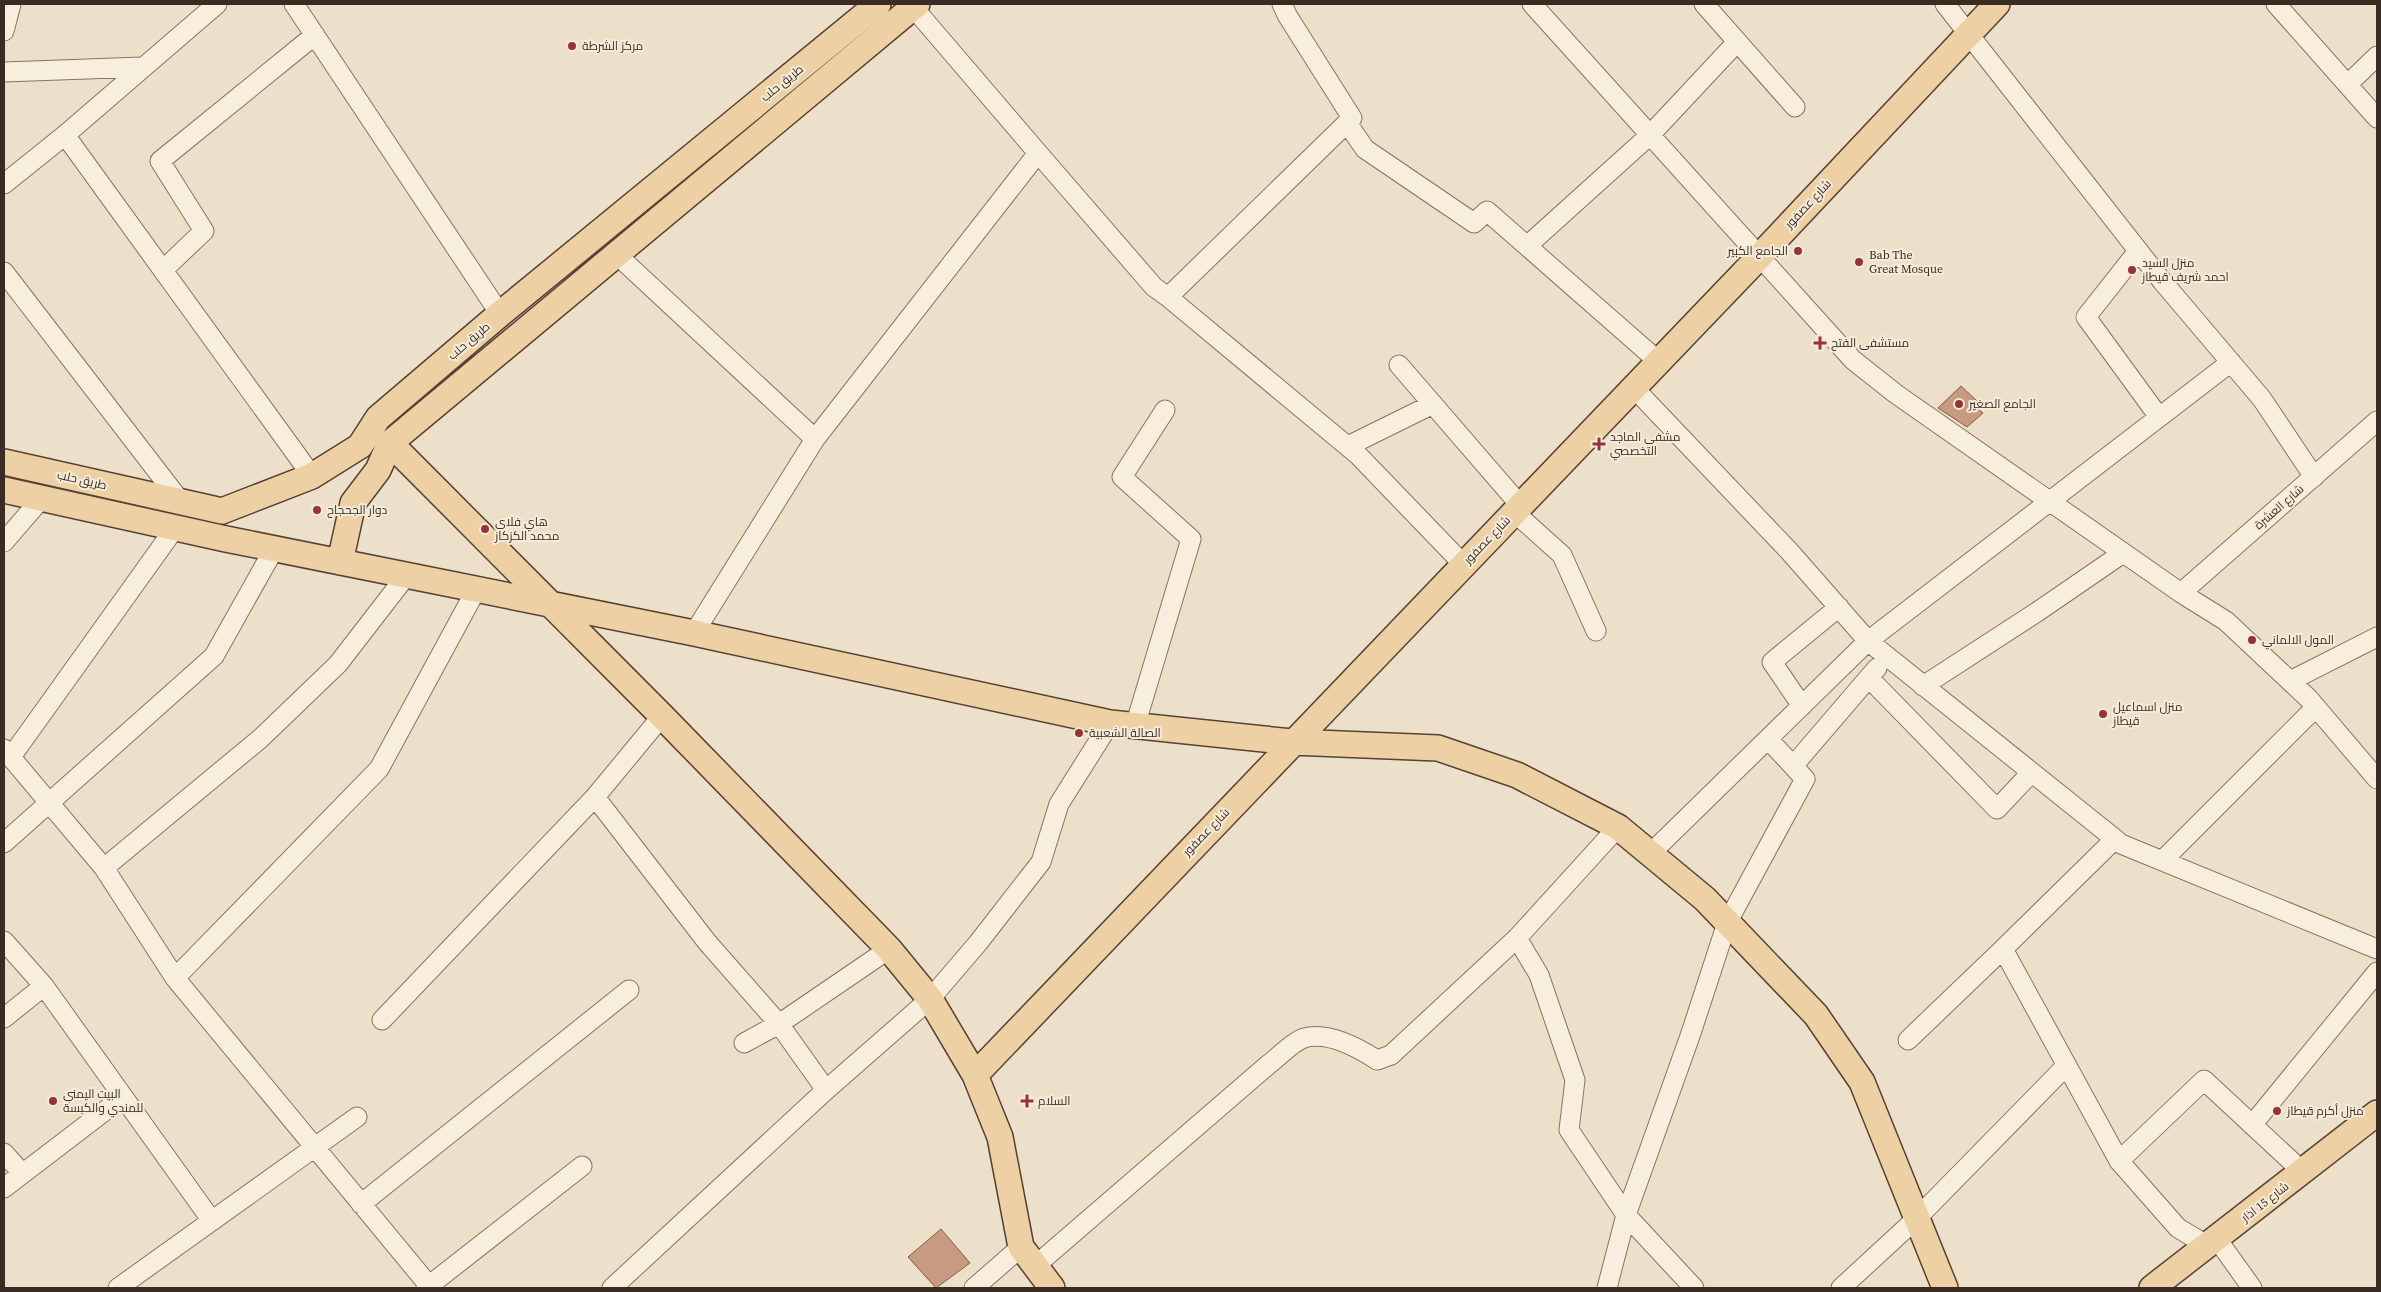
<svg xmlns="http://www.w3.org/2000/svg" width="2381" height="1292" viewBox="0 0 2381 1292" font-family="'Source Serif 4',Cairo,serif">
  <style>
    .building { fill: #c99a82; stroke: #875a46 }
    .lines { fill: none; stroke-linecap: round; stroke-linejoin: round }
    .minor-casing { stroke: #89725f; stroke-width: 21 }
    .major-casing { stroke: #574133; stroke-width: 28 }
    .minor { stroke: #f8eedd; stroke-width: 19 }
    .major { stroke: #edd1a5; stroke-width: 25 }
    .poi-dot { fill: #95323a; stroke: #f5ebd9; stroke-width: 2 }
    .labels { text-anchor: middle; stroke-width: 4; stroke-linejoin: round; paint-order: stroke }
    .poi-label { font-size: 12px; fill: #3a2c22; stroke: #f5ebd9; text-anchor: start }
    .street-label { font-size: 12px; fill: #3a2c22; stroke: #f5ebd9 }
  </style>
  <rect width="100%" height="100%" fill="#ede0ca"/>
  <path class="building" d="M 1961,386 L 1978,402 L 1976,407 L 1983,413 L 1967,427 L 1938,408 Z
    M 941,1229 L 970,1263 L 936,1288 L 908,1257 Z"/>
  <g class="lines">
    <g class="minor-casing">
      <path id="minor" d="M 294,4 L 500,314
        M 1532,4 L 1853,360 L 1896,394 L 2181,593 L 2226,621 L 2309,699 L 2377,779
        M 1704,4 L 1795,107
        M 1945,4 L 2162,281 L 2262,399 L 2314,477
        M 2276,4 L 2377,118
        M 4,31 L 11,4
        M 4,72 L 142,67
        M 2348,84 L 2377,56
        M 1347,123 L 1365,149 L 1474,223 L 1487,211 L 1658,361
        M 65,135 L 312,476
        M 1038,153 L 1154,287 L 1168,297 L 1352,118 L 1287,15 L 1282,4
        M 4,184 L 65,135 L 217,4
        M 1527,246 L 1650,135 L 1737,42
        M 2138,251 L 2086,317 L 2159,417
        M 615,253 L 815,439
        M 163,270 L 204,231 L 160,161 L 315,35
        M 4,272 L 181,502
        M 1168,297 L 1358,455 L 1463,564
        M 1399,365 L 1520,505
        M 1633,387 L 1790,552 L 1868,641 L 2115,839 L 2121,844 L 2377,949
        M 1348,446 L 1433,404
        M 1514,512 L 1562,555 L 1596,631
        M 4,542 L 42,498
        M 2181,593 L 2377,421
        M 694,633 L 815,439 L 1038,153 L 913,7
        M 1869,678 L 1997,809 L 2031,773
        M 2290,681 L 2377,637
        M 1923,686 L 2037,612 L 2123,553
        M 1802,706 L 1772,662 L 1839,607
        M 1135,726 L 1191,539 L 1122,477 L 1165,410
        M 4,749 L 104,868 L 175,978 L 431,1288
        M 11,757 L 175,528
        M 1793,766 L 1877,668
        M 595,797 L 707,942 L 779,1024 L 826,1090
        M 4,843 L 214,656 L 274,549
        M 1650,854 L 1868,641 L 2231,362
        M 2162,861 L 2316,707
        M 104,868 L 261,738 L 338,664 L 406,576
        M 1517,938 L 1539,975 L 1575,1080 L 1569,1130 L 1626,1215 L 1694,1288
        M 4,941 L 44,986 L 212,1221
        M 2003,949 L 2115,839
        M 175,978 L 379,769 L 476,590
        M 4,1018 L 44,986
        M 382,1020 L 595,797 L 662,716
        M 1908,1040 L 2003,949 L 2119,1161 L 2178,1228 L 2208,1246
        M 744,1043 L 779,1024 L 889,949
        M 2252,1125 L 2377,972
        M 4,1153 L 22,1173
        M 2119,1161 L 2204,1080 L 2303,1172
        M 4,1188 L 123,1097
        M 361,1204 L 629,990
        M 2217,1239 L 2252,1288
        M 1035,1266 L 1269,1064 C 1279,1057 1292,1042 1304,1038 C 1328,1031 1357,1047 1377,1060 L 1391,1055 L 1517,938 L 1618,827
        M 118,1288 L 357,1117
        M 426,1288 L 582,1166
        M 612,1288 L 826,1090 L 930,999 L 978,943 L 1041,862 L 1059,804 L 1110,723
        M 974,1288 L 1021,1247
        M 1607,1288 L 1626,1215 L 1690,1036 L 1727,923 L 1805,779 L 1768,739
        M 1841,1288 L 1917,1218 L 2066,1066"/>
    </g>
    <g class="major-casing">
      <path id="major" d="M 390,443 L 662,716 L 889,949 L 930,999 L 975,1075 L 1000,1137 L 1021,1247 L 1052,1288
        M 4,462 L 222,511 L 312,476 L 360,446 L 378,418 L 500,314 L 878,4
        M 4,490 L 226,539 L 694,633 L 1110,723 L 1292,742 L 1438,748 L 1517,775 L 1618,827 L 1705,899 L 1816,1015 L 1862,1082 L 1945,1288
        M 340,562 L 353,503 L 378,470 L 390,443 L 917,4
        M 975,1075 L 1759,257 L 1997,4
        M 2152,1288 L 2377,1113"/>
    </g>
    <use href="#minor" class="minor"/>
    <use href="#major" class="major"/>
  </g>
  <g class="poi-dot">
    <circle cx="572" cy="46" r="5"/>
    <circle cx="1798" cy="251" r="5"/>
    <circle cx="1859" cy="262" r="5"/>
    <circle cx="2132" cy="270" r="5"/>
    <path d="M1817.5 335.5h5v5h5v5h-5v5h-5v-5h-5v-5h5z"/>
    <circle cx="1959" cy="404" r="5"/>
    <path d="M1596.5 436.5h5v5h5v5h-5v5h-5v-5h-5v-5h5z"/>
    <circle cx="317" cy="510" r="5"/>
    <circle cx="485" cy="529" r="5"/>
    <circle cx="2252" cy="640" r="5"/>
    <circle cx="2103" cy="714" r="5"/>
    <circle cx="1079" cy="733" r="5"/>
    <circle cx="53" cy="1101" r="5"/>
    <path d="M1024.5 1093.5h5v5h5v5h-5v5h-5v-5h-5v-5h5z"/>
    <circle cx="2277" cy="1111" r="5"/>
  </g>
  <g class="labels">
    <g class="poi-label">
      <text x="582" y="50">مركز الشرطة</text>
      <text x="1788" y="255" text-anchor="end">الجامع الكبير</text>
      <text x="1869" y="259">Bab The<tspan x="1869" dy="14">Great Mosque</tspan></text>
      <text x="2142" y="267">منزل السيد<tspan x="2142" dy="14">احمد شريف قيطاز</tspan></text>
      <text x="1831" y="347">مستشفى الفتح</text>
      <text x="1969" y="408">الجامع الصغير</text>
      <text x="1610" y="441">مشفى الماجد<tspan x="1610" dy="14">التخصصي</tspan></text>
      <text x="327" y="514">دوار الجحجاح</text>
      <text x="495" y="526">هاي فلاي<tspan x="495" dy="14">محمد الكزكاز</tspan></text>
      <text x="2262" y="644">المول الالماني</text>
      <text x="2113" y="711">منزل اسماعيل<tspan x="2113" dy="14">قيطاز</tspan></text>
      <text x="1089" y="737">الصالة الشعبية</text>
      <text x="63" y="1098">البيت اليمني<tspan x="63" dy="14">للمندي والكبسة</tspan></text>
      <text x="1038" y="1105">السلام</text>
      <text x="2287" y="1115">منزل أكرم قيطاز</text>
    </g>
    <g class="street-label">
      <text transform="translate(782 83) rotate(-39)" y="4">طريق حلب</text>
      <text transform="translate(1808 204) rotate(-47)" y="4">شارع عصفور</text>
      <text transform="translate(469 341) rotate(-40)" y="4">طريق حلب</text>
      <text transform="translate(82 480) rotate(13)" y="4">طريق حلب</text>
      <text transform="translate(2279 507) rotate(-41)" y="4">شارع العشرة</text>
      <text transform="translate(1487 540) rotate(-46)" y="4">شارع عصفور</text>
      <text transform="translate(1206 832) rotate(-46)" y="4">شارع عصفور</text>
      <text transform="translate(2265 1202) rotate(-38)" y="4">شارع 15 اذار</text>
    </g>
  </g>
  <rect width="2381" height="1292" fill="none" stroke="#3a2c22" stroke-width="10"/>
</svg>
